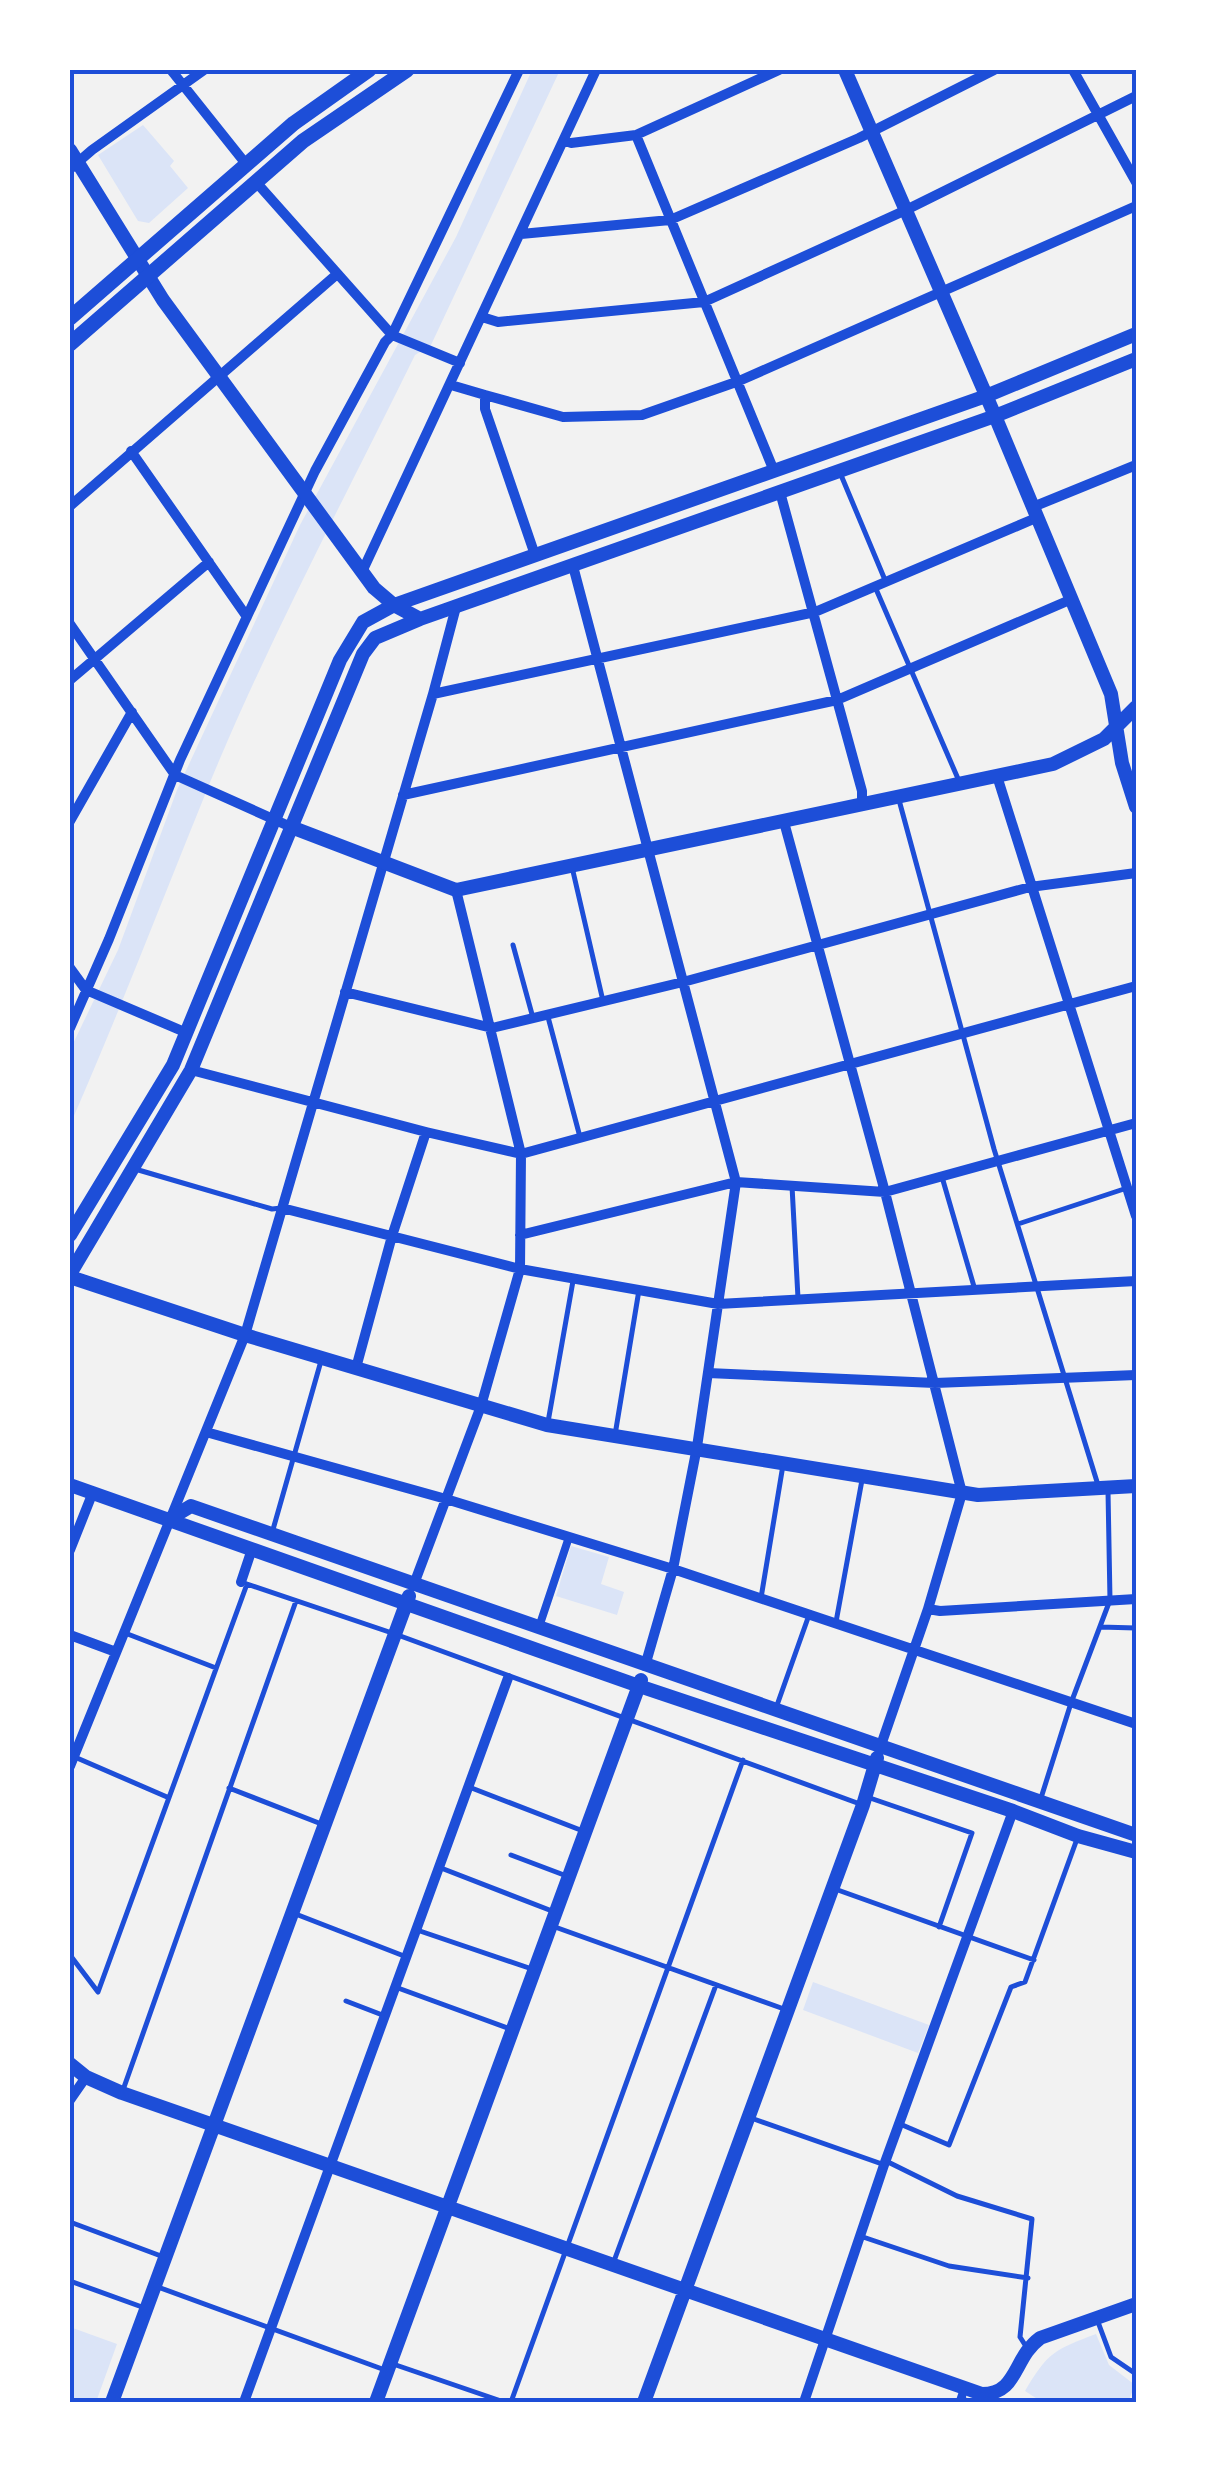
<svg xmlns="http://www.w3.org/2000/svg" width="1206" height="2472" viewBox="0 0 1206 2472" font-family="'Space Grotesk',sans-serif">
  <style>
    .green { fill: #dbe4f7 }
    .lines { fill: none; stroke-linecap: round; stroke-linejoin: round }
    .service { stroke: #1d4ed8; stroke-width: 5 }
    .pedestrian { stroke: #1d4ed8; stroke-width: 8 }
    .minor { stroke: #1d4ed8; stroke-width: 10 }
    .tertiary { stroke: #1d4ed8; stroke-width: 14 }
    .secondary { stroke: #1d4ed8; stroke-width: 15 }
    .neatline { fill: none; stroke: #1d4ed8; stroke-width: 4 }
  </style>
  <rect width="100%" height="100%" fill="#f2f2f2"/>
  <path class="green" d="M 532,70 L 560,70 L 431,345 L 415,355 C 346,496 271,635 211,780 C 164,895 120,1011 70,1125 L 70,1050 L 118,950 L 177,790 L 300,525 L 456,237 Z
    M 143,125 L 174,161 L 170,166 L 188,188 L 149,223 L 138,221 L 98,155 Z
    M 571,1546 L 609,1557 L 601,1584 L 624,1592 L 617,1615 L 556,1596 Z
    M 813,1982 L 929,2025 L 918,2053 L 803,2010 Z
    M 70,2327 L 117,2344 L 96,2402 L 70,2402 Z
    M 1096,2334 L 1109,2365 L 1135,2385 L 1128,2402 L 1042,2402 L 1025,2391 C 1048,2352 1054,2350 1096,2334 Z"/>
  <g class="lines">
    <path class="service" d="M 841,475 L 885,580
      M 876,589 L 959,781
      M 899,800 L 994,1149 L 1098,1485
      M 572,867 L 603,1001
      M 513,945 L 533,1018
      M 548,1017 L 580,1137
      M 135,1169 L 272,1209 L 282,1208
      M 942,1177 L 975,1290
      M 792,1186 L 798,1298
      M 1018,1224 L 1127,1188
      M 548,1422 L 573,1281
      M 615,1435 L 639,1290
      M 272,1533 L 321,1361
      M 241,1582 L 395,1634 L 860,1804
      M 761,1598 L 783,1465
      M 836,1622 L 862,1480
      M 1100,1627 L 1136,1628
      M 125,1633 L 216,1668
      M 776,1708 L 809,1615
      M 77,1758 L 167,1797
      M 469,1787 L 583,1831
      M 229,1788 L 324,1825
      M 870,1798 L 972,1833 L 939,1927
      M 1041,1798 L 1071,1703 L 1110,1600 L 1108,1491
      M 511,1855 L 564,1875
      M 441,1868 L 552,1911
      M 835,1889 L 1034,1960
      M 293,1913 L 404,1956
      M 555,1927 L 784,2009
      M 417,1930 L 532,1969
      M 70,1955 L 98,1992 L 247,1584
      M 398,1988 L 510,2029
      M 346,2001 L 385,2016
      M 123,2090 L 296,1601
      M 751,2118 L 882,2164
      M 900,2124 L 949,2145 L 1011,1987 L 1025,1982 L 1077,1839
      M 888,2162 L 957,2196 L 1032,2219 L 1020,2337 L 1027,2348
      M 70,2222 L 161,2256
      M 863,2237 L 949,2266 L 1028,2278
      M 614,2261 L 716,1985
      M 70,2281 L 142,2307
      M 155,2286 L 385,2370
      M 1098,2322 L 1111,2357 L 1136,2374
      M 393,2364 L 504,2402
      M 511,2402 L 743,1760
      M 958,2402 L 963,2387 L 964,2402
      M 1134,2402 L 1136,2397"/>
    <path class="pedestrian" d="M 539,1627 L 569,1537"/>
    <path class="minor" d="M 171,70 L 246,164
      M 1073,70 L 1136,182
      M 636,135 L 774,471
      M 564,140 L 571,143 L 636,135 L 779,70
      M 70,169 L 92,150 L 204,70
      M 256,182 L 392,335 L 460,363
      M 521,234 L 670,220 L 859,138 L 994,70
      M 482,317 L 498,322 L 704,302 L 906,210 L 1136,96
      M 451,385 L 485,395 L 485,409 L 535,555
      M 485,395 L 563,417 L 642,415 L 739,381 L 1136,206
      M 131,451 L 247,617
      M 780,492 L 862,791 L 862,805
      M 70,506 L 336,275
      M 1033,507 L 1136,465
      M 573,566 L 736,1182 L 697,1447 L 673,1569 L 645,1666
      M 362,572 L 596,70
      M 70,624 L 175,775 L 291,827
      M 70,680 L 209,562
      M 433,694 L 815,612 L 1036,518
      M 997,776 L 1136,1216
      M 403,795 L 837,700 L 1072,599
      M 70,821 L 132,712
      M 784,822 L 885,1192 L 962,1493 L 928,1609 L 880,1748
      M 70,968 L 86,990 L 187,1033
      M 345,992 L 492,1028 L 683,982 L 1030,887 L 1136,873
      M 70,1028 L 109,939 L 180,760 L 315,471 L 385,342 L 392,335 L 519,70
      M 191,1070 L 426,1132 L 521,1154 L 1136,986
      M 282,1208 L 520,1269 L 718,1304 L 1136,1281
      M 520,1235 L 736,1182 L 885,1192 L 1136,1123
      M 356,1368 L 392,1236 L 426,1132
      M 708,1373 L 935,1383 L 1136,1375
      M 206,1432 L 446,1499 L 673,1569 L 1136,1724
      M 70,1550 L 93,1492
      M 241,1582 L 252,1549
      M 414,1584 L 481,1406 L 520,1269 L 521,1154 L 456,890
      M 928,1609 L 940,1611 L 1136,1599
      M 70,1635 L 116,1652
      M 70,1766 L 245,1335 L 433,694 L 456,607
      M 70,2100 L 86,2077
      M 244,2402 L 508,1678
      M 804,2402 L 884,2165 L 1013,1811"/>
    <path class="tertiary" d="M 845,70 L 995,416 L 1111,694 L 1122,763 L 1136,807
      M 70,150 L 163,300 L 374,588 L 394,605 L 420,619
      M 291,827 L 456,890 L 1053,764 L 1104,739 L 1136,707
      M 70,1235 L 173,1065 L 340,660 L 363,622 L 394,605 L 986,396 L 1136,334
      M 70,1274 L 191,1070 L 363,654 L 375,638 L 420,619 L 995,416 L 1136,359
      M 70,1277 L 245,1335 L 547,1425 L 978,1495 L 1136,1486
      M 70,1485 L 639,1686 L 1013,1811 L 1078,1836 L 1136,1852
      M 171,1518 L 191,1506 L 1136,1835
      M 70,2064 L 86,2077 L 122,2093 L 982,2394 C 1018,2394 1013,2358 1040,2338 L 1136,2304
      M 112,2402 L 409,1596
      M 376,2402 L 641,1680
      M 644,2402 L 863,1805 L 877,1758"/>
    <path class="secondary" d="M 70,318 L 294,123 L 369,70
      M 70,344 L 303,141 L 407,70"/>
  </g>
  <rect width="1206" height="2472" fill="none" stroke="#ffffff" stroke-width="145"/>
  <rect x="72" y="72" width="1062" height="2328" class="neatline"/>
</svg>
